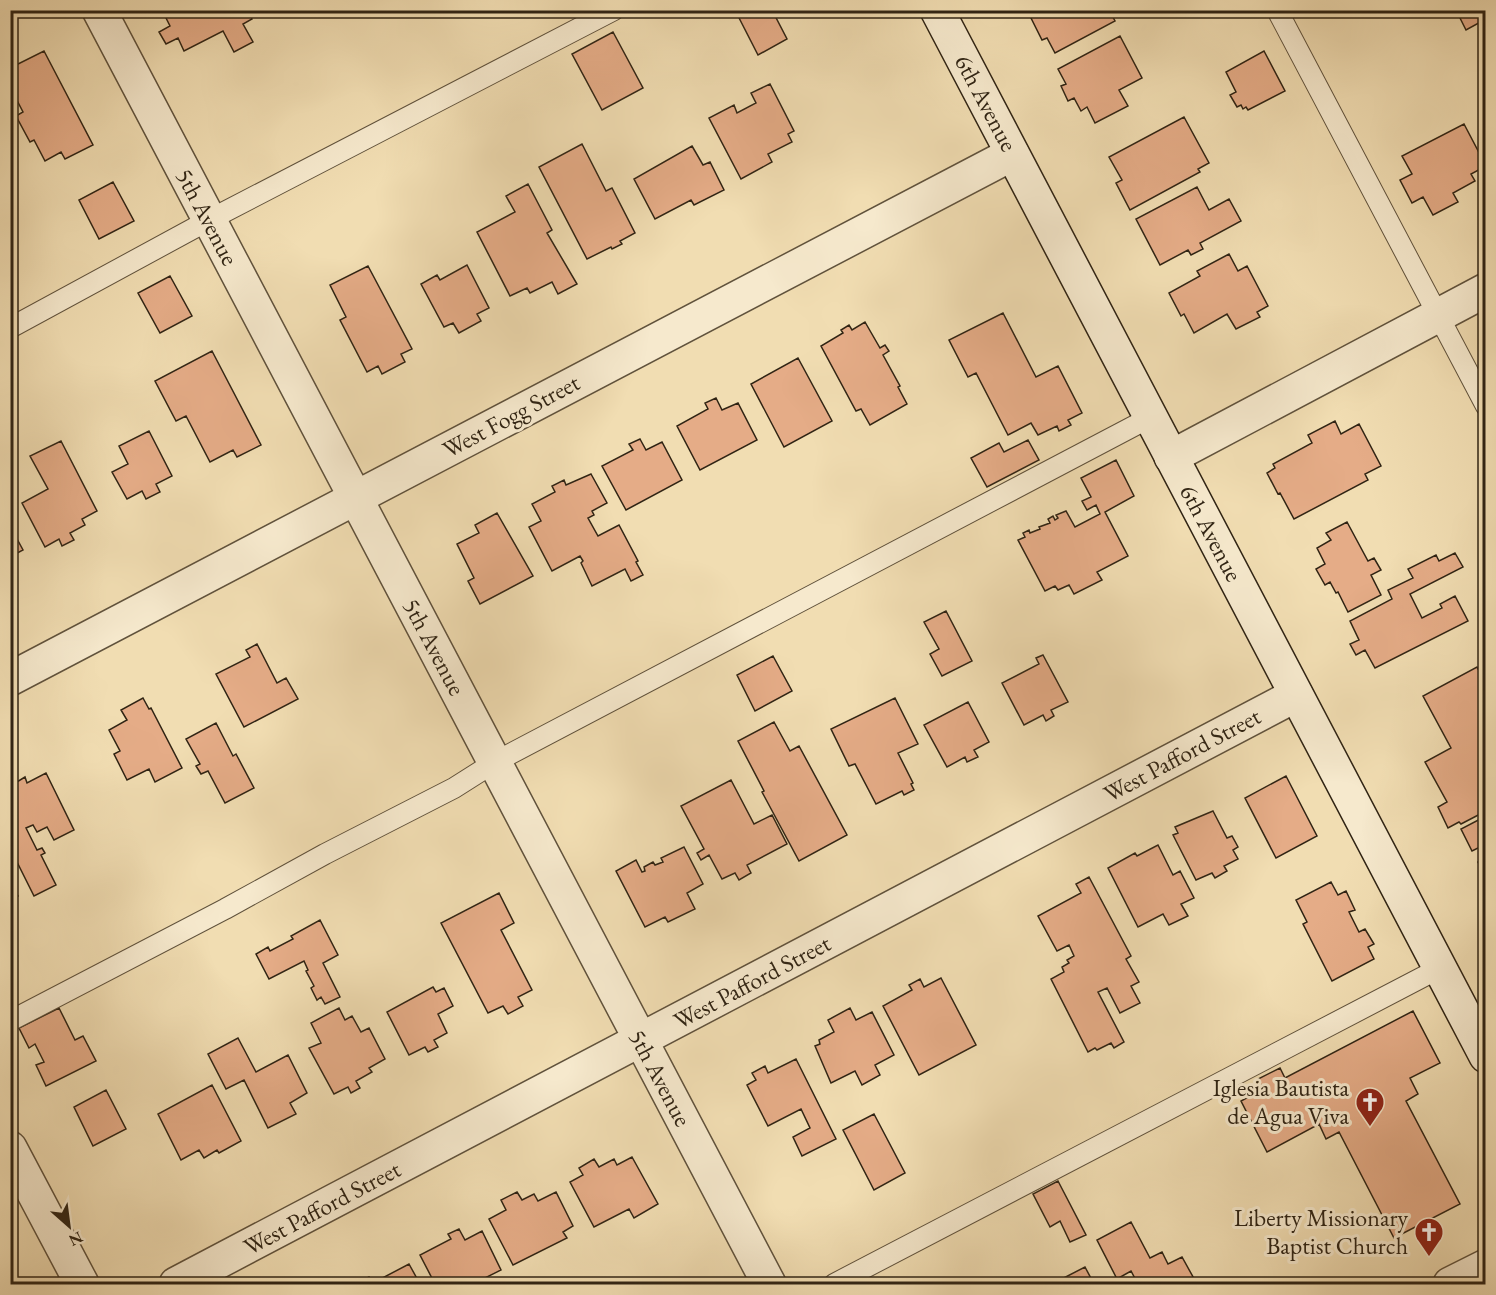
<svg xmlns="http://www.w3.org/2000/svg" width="1496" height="1295" viewBox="0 0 1496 1295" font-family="'EB Garamond',serif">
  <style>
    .building { fill: #e5ac87; stroke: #302414; stroke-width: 1.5 }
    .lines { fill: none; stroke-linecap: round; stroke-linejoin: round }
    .lane-casing { stroke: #60523c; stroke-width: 22 }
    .street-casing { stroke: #60523c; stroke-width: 36 }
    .secondary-casing { stroke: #302414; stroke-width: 36 }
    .lane { stroke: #f6e9cd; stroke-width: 20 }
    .street { stroke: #f6e9cd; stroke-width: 33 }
    .secondary { stroke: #f6e9cd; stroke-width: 33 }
    .labels { text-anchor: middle; stroke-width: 6; stroke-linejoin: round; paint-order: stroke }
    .street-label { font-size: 24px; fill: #302414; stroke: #f6e9cd }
    .poi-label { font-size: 24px; fill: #302414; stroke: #f6e9cd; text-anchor: end }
  </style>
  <rect width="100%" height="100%" fill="#f1ddb2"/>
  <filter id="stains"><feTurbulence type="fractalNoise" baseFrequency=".00333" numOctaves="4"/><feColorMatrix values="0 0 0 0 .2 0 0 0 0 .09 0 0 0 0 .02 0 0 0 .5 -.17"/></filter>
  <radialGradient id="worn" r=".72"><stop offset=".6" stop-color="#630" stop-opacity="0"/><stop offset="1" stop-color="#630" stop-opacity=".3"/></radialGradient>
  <path class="building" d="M 162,10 L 247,10 L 252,19 L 243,24 L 253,42 L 234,52 L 223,31 L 184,51 L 178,38 L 166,44 L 159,32 L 170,26 Z
    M 735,10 L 772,10 L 787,39 L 758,55 Z
    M 1027,10 L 1109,10 L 1115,21 L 1055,53 L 1047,38 L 1042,40 Z
    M 1456,10 L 1486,10 L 1486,19 L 1466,30 Z
    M 613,32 L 643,88 L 602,110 L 572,54 Z
    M 1120,36 L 1142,78 L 1119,90 L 1128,106 L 1095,123 L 1087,107 L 1081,111 L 1074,98 L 1068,101 L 1061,86 L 1066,84 L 1058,69 Z
    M 44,51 L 93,145 L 65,159 L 61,152 L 45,161 L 34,140 L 30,142 L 16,116 L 23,112 L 10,87 L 10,68 Z
    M 1264,51 L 1285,91 L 1248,110 L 1246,107 L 1243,109 L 1241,105 L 1237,107 L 1230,95 L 1236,92 L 1226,72 Z
    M 770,84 L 794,131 L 788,134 L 792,142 L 768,154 L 772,162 L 741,179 L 709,118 L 734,105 L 737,113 L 756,103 L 751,93 Z
    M 1184,117 L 1209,163 L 1198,169 L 1200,172 L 1130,210 L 1116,183 L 1122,180 L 1109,157 Z
    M 1464,124 L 1486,166 L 1471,174 L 1475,181 L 1453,193 L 1458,202 L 1433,215 L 1423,197 L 1412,203 L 1400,180 L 1412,174 L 1402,156 Z
    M 582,144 L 606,191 L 612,188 L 635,233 L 620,241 L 622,244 L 612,249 L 611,247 L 587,259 L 539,167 Z
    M 692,146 L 703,165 L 710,162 L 724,190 L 694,205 L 691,200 L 655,219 L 634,179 Z
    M 113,182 L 134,221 L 99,239 L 79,200 Z
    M 528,184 L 552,230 L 547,233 L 577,284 L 558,294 L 552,282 L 530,293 L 527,288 L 510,296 L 477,232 L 515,212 L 506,196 Z
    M 1197,187 L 1209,210 L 1229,199 L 1241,221 L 1200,243 L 1203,249 L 1191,255 L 1188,250 L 1160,265 L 1136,219 Z
    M 1229,254 L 1238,271 L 1247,266 L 1268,306 L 1257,312 L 1260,317 L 1236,329 L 1227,314 L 1194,333 L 1184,314 L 1181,316 L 1169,293 L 1200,276 L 1197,271 Z
    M 467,265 L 489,308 L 477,314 L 481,321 L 459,333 L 453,323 L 444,327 L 421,284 L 437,275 L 440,280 Z
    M 368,266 L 412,349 L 401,354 L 405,362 L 382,374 L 378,366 L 367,372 L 340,320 L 346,317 L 330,285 Z
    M 170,276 L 192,316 L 160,333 L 138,293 Z
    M 1003,313 L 1036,377 L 1058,366 L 1082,413 L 1068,420 L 1071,425 L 1059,431 L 1057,426 L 1038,435 L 1031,423 L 1008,435 L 976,373 L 968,377 L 949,340 Z
    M 865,322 L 880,348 L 885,345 L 889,351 L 883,355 L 900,386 L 898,387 L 907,404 L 870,425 L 861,409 L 856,411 L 821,346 L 843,333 L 841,330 L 849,325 L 852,330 Z
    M 212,351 L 261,445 L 237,457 L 233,450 L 210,462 L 186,416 L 176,421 L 155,381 Z
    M 798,358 L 832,421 L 784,447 L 751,384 Z
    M 716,398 L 722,410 L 738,403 L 757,440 L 700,470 L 677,426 L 708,409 L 705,403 Z
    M 1335,421 L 1341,434 L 1359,424 L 1381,466 L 1365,474 L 1368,480 L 1294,519 L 1280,493 L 1278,494 L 1267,473 L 1275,468 L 1273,464 L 1312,443 L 1308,435 Z
    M 149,431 L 172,476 L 156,484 L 160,492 L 146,499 L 142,491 L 127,499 L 112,472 L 128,464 L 119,446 Z
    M 640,439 L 646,450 L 662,442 L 682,480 L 626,510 L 602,466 L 633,450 L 629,444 Z
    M 1028,440 L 1039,460 L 987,487 L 971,458 L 999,443 L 1004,452 Z
    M 61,441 L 97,511 L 82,519 L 85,525 L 70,533 L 74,540 L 62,546 L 59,539 L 45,547 L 22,503 L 48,489 L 30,456 Z
    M 1116,460 L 1134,496 L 1105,512 L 1128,556 L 1097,572 L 1102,580 L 1074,594 L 1069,585 L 1058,590 L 1055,586 L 1045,591 L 1018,540 L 1025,537 L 1023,533 L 1029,530 L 1030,533 L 1040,529 L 1039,527 L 1050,523 L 1048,519 L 1053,516 L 1055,520 L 1058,518 L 1056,515 L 1066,511 L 1075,527 L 1100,514 L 1096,505 L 1087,510 L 1082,501 L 1091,497 L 1081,478 Z
    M 591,474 L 607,503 L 592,511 L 594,515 L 588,518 L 598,536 L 619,525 L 638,561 L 636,562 L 643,575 L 631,581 L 625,569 L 592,586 L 581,563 L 583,561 L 580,556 L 552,571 L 529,527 L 541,521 L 532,504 L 555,492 L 552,486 L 564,480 L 566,485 Z
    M 497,513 L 533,576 L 480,604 L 468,581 L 474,578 L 457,544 L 479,533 L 475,525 Z
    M 1347,522 L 1368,561 L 1374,558 L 1381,570 L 1371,575 L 1381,595 L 1348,612 L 1338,592 L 1336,593 L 1330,582 L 1325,585 L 1316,569 L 1325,564 L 1317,548 L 1331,540 L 1326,533 Z
    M 10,526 L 23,550 L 10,557 Z
    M 1455,553 L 1463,567 L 1410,594 L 1422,618 L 1442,608 L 1440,604 L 1455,596 L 1468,621 L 1375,668 L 1365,650 L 1356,655 L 1350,644 L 1359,640 L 1350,621 L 1392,599 L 1388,590 L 1413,578 L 1408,569 L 1436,555 L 1439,561 Z
    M 946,611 L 972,661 L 942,676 L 930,654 L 939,649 L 924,622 Z
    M 257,644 L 277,683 L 286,678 L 298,699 L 244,727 L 216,674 L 250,657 L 246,650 Z
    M 1043,655 L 1068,702 L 1051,710 L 1054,716 L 1046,721 L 1043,715 L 1024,725 L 1002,683 L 1039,664 L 1036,658 Z
    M 773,656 L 792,691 L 755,711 L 737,675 Z
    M 1486,665 L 1486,734 L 1484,735 L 1486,738 L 1486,811 L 1461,824 L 1459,822 L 1448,828 L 1438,807 L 1447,802 L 1425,762 L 1451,748 L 1423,696 L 1477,667 L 1478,669 Z
    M 143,698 L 149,709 L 151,708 L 182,768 L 155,782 L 149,769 L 127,780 L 114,754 L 120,751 L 109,730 L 127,720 L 121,710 Z
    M 895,698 L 918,744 L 898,753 L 913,783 L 911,784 L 914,790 L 904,795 L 902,791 L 876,804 L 855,764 L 849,766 L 831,729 Z
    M 968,702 L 989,742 L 974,750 L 978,757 L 967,762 L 965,757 L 947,767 L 924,725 Z
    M 774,722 L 790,751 L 799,746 L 847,835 L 799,861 L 762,792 L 764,791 L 738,741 Z
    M 216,723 L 233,756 L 236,754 L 254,788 L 225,803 L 208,771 L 201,774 L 196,766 L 200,764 L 186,739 Z
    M 46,773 L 74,830 L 54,840 L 47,827 L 37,832 L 33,825 L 26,828 L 37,850 L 42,848 L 45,853 L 41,855 L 56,885 L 34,896 L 10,848 L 10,777 L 13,775 L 17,782 L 25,777 L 27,783 Z
    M 1286,776 L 1317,836 L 1276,858 L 1245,798 Z
    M 731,780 L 754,824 L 772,815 L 787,844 L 747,865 L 751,873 L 739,880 L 735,873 L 722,879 L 709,855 L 701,860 L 697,853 L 704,849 L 681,806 Z
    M 1213,811 L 1227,838 L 1232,836 L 1238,847 L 1233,850 L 1238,859 L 1224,866 L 1227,871 L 1215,878 L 1212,873 L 1196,880 L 1173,835 L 1178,833 L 1175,827 Z
    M 1486,816 L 1486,853 L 1482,846 L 1472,851 L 1461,829 Z
    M 1158,845 L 1173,875 L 1180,871 L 1194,898 L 1181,904 L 1188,916 L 1169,925 L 1163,914 L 1138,927 L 1108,868 L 1135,853 L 1137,856 Z
    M 684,847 L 703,884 L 687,893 L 695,909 L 668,922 L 665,917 L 645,927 L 616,871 L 636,860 L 642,872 L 645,871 L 644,867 L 653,862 L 655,865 L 663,862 L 661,858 Z
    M 1486,858 L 1486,877 L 1478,862 Z
    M 1089,877 L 1131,956 L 1126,959 L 1139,982 L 1131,986 L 1140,1003 L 1120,1013 L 1107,988 L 1098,992 L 1124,1042 L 1114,1048 L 1111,1043 L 1097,1050 L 1095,1048 L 1088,1052 L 1051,979 L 1064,972 L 1062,967 L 1069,963 L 1067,960 L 1074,956 L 1069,945 L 1057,951 L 1038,916 L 1081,893 L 1076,884 Z
    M 1331,882 L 1338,895 L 1346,891 L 1355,910 L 1349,912 L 1359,932 L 1365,929 L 1374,944 L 1368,947 L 1374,959 L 1332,981 L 1303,924 L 1307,922 L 1296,900 Z
    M 10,883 L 18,896 L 10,900 Z
    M 499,893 L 514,923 L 501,930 L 532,990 L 518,997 L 523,1006 L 508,1014 L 503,1006 L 488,1013 L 441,923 Z
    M 320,920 L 338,955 L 323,963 L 340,997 L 325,1004 L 321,997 L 317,1000 L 311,988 L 314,986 L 306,971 L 308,970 L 304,961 L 269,979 L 256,954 L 268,947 L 270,951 L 293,939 L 291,936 Z
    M 941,978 L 976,1045 L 919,1075 L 883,1006 L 912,990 L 909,985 L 920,979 L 924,987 Z
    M 433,987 L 436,992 L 444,988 L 453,1006 L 438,1014 L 447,1033 L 434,1040 L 438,1047 L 428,1052 L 425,1047 L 409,1055 L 387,1012 Z
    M 59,1008 L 75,1040 L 83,1036 L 96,1061 L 46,1086 L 36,1065 L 44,1062 L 35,1044 L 29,1048 L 19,1028 Z
    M 339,1008 L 345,1020 L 352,1016 L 361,1032 L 369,1028 L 385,1059 L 369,1068 L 372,1072 L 356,1081 L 360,1088 L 351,1093 L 348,1087 L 334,1094 L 309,1048 L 321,1043 L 311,1023 Z
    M 850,1008 L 856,1020 L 872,1012 L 894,1055 L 875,1065 L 880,1075 L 862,1085 L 855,1071 L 831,1083 L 815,1046 L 820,1044 L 819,1040 L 834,1032 L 828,1020 Z
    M 1413,1011 L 1440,1063 L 1410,1078 L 1418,1094 L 1406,1101 L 1460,1204 L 1394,1238 L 1339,1132 L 1326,1139 L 1319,1124 L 1267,1152 L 1241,1101 L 1263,1089 L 1258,1079 L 1280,1068 L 1285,1078 Z
    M 238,1038 L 256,1072 L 288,1055 L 307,1093 L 290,1103 L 296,1114 L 268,1128 L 244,1080 L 226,1089 L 208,1054 Z
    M 796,1059 L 836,1139 L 802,1156 L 793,1137 L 810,1128 L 801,1109 L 768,1126 L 747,1085 L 756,1080 L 752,1073 L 765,1066 L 768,1073 Z
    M 212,1085 L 241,1141 L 219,1153 L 217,1150 L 204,1158 L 199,1150 L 181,1160 L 158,1114 Z
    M 106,1090 L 126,1129 L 93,1146 L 74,1107 Z
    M 874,1114 L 905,1173 L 874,1190 L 843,1130 Z
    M 632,1157 L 658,1204 L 634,1218 L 629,1209 L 594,1227 L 570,1182 L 583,1175 L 579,1168 L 594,1159 L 599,1167 L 614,1159 L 617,1165 Z
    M 1058,1181 L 1086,1235 L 1070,1242 L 1060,1221 L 1050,1227 L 1033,1194 Z
    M 517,1192 L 522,1200 L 534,1194 L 538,1201 L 556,1192 L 573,1226 L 563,1232 L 567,1238 L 513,1265 L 489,1219 L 506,1210 L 501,1200 Z
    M 1131,1222 L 1150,1258 L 1162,1252 L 1168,1264 L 1182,1257 L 1197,1284 L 1138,1284 L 1131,1271 L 1117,1279 L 1097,1240 Z
    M 459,1229 L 465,1240 L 482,1231 L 501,1270 L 473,1284 L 435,1284 L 420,1255 L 451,1239 L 448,1234 Z
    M 409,1264 L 420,1284 L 360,1284 L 359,1282 L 369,1277 L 373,1283 Z
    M 1085,1267 L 1094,1284 L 1055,1284 L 1054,1283 Z"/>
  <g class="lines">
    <g class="lane-casing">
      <path id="lane" d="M 1277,10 L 1486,406
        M 10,328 L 209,220 L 614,10
        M 10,1021 L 225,909 L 325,854 L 454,788 L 495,762 L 1151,417
        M 834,1284 L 1440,968"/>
    </g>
    <g class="street-casing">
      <path id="street" d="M 99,10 L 769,1284
        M 1171,457 L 1486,290
        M 10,679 L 1012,154
        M 10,1148 L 82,1284
        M 176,1284 L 1296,695
        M 1450,1284 L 1486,1266"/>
    </g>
    <g class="secondary-casing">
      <path id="secondary" d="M 937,10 L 1486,1056"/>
    </g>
    <use href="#lane" class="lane"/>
    <use href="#street" class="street"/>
    <use href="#secondary" class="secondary"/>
  </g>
  <defs>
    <g id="church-pin" transform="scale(1.5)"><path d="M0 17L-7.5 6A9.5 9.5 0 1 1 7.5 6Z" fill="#8f2418" stroke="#f6e9cd"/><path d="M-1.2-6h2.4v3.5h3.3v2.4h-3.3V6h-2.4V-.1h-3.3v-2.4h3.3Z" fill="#fff"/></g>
  </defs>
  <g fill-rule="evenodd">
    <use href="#church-pin" x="1370" y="1102"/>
    <use href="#church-pin" x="1429" y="1232"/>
  </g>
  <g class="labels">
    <g class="street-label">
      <text transform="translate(986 103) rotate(62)" y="8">6th Avenue</text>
      <text transform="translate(207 217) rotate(62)" y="8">5th Avenue</text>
      <text transform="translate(511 416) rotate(-28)" y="8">West Fogg Street</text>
      <text transform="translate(1211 533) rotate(62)" y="8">6th Avenue</text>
      <text transform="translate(434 647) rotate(62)" y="8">5th Avenue</text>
      <text transform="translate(1182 755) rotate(-28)" y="8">West Pafford Street</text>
      <text transform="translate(752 982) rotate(-28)" y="8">West Pafford Street</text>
      <text transform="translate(660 1078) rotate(62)" y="8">5th Avenue</text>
      <text transform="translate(322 1208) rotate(-28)" y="8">West Pafford Street</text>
    </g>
    <g class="poi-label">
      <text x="1349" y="1096">Iglesia Bautista<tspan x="1349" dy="28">de Agua Viva</tspan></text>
      <text x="1408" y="1226">Liberty Missionary<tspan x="1408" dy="28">Baptist Church</tspan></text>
    </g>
  </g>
  <rect width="1496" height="1295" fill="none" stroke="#f1ddb2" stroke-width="36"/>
  <rect x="12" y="12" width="1472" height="1271" fill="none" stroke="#302414" stroke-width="3"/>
  <rect x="18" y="18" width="1460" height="1259" fill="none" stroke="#302414" stroke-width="1.5"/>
  <g transform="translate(69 1226) rotate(152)" stroke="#f6e9cd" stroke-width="4.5" paint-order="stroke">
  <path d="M0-4.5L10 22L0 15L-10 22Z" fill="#302414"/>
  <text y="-9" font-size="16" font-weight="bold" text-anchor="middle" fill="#302414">N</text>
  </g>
  <rect width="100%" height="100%" filter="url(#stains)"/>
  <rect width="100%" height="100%" fill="url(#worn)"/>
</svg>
